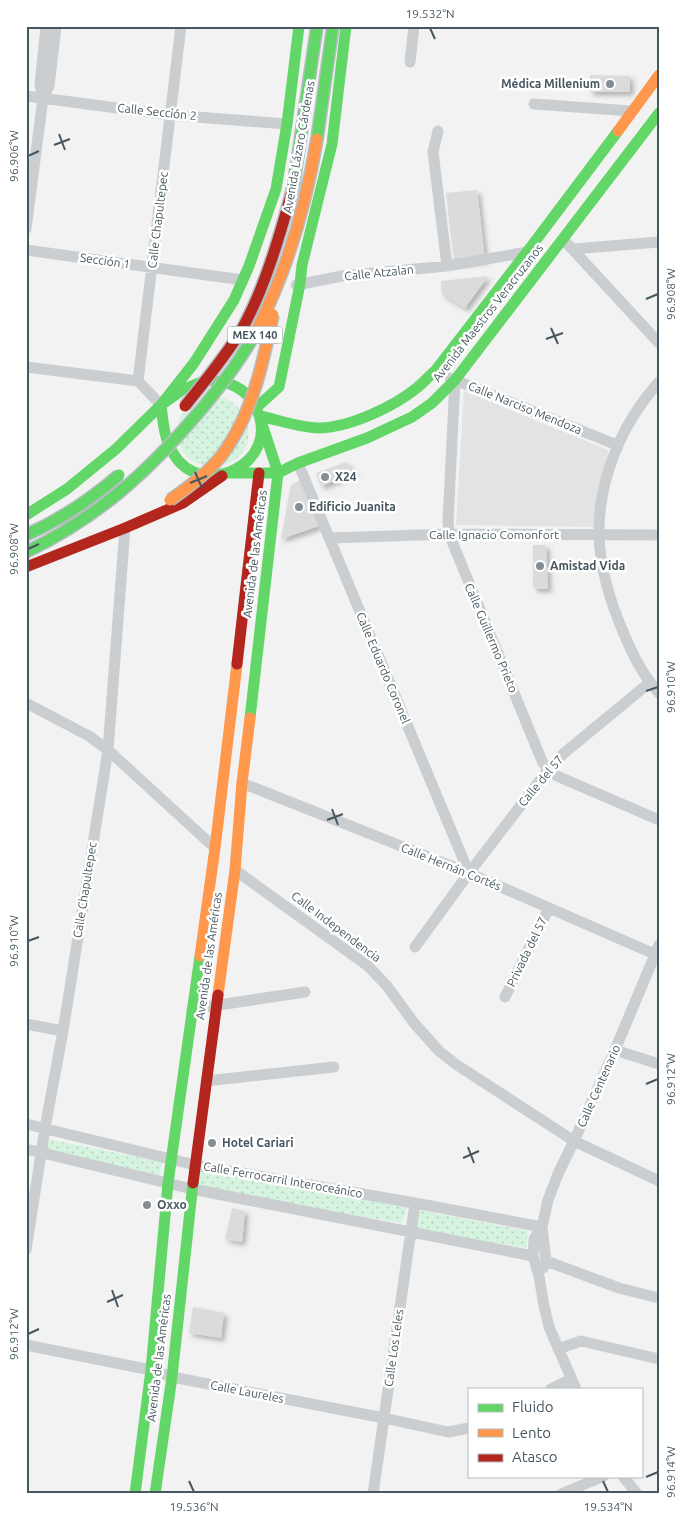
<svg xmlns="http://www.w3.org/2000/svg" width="685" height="1520" viewBox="0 0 685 1520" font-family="Ubuntu,sans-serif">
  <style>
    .education { fill: #e4e3e4 }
    .grass { fill: url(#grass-dots) }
    .building { fill: #dadbdb; filter: url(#shadow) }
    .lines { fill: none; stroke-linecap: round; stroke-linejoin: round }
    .street { stroke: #cbced1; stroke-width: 11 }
    .fast { stroke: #63d668; stroke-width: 11 }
    .slow { stroke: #ff974d; stroke-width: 11 }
    .jam { stroke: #b3261e; stroke-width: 11 }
    .fast-bridge-casing { stroke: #b6bdc2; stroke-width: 14; stroke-linecap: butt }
    .slow-bridge-casing { stroke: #b6bdc2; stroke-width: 14; stroke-linecap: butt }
    .jam-bridge-casing { stroke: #b6bdc2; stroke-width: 14; stroke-linecap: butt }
    .fast-bridge { stroke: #63d668; stroke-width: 11 }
    .slow-bridge { stroke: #ff974d; stroke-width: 11 }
    .jam-bridge { stroke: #b3261e; stroke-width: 11 }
    .ticks { fill: none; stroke: #475760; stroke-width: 2 }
    .poi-dot { fill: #838d93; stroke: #fff; stroke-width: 2 }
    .labels { text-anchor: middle; stroke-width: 5; stroke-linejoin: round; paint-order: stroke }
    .shield { fill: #fff; stroke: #7e8990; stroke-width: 1 }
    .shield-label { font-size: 11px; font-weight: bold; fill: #475760 }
    .poi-label { font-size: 12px; font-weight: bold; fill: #475760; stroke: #fff; text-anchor: start }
    .street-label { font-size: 12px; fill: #475760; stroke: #fff }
    .neatline { fill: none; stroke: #475760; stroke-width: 2 }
    .ticks-label { font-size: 12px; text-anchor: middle; fill: #475760 }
  </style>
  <defs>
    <pattern id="grass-dots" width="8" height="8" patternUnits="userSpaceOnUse" patternTransform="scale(1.25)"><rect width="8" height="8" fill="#d5f3de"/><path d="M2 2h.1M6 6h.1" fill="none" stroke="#b8d2c1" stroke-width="1.8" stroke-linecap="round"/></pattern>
    <filter id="shadow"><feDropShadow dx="3.5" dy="3.5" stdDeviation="2.5" flood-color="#0004"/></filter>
  </defs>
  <rect width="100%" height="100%" fill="#f3f2f2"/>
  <path class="education" d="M 464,391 L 608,450 L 596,527 L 456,525 Z"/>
  <path class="grass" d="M 223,397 C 237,404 246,413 248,429 C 254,482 158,479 181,414 Z
    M 47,1139 L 162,1162 L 159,1180 L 44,1157 Z
    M 199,1172 L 407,1207 L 402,1223 L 197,1189 Z
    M 418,1210 L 528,1231 L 526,1248 L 415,1230 Z"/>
  <path class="building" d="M 590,75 L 630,76 L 630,92 L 590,92 Z
    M 477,190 L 485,260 L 454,263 L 446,193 Z
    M 488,276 L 465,308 L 442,294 L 441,281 Z
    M 346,462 L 355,473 L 321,486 L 316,473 Z
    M 300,480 L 319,526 L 281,539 L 290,489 L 291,485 Z
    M 533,545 L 546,545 L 548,589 L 538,589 L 533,587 Z
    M 232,1208 L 245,1211 L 242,1242 L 225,1239 Z
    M 193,1307 L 224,1313 L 221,1338 L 189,1333 Z"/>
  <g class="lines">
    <path class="street" d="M 410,62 L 414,26
      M 26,96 L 170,115 L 287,124
      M 43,98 L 40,84 L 46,26
      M 534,104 L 631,111
      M 438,131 L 433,152 L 447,266
      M 26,229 L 43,98 L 49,86 L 56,26
      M 563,239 L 659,343
      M 573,249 L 659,242
      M 26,250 L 243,280
      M 296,285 L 342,276 L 447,266 L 527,252
      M 26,367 L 138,381
      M 450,378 L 617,445
      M 455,380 L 448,522 L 449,534 L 542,761 L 548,770 L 557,776 L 659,820
      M 659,382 C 622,423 598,479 599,535 C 600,568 611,604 624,634 C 633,655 643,676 659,693
      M 161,405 L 138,381 L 181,26
      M 298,463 L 469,873
      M 329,538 L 449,534 L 659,535
      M 26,703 L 89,736 L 108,750 L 215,848
      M 242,783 L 469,873 L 659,956
      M 235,870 L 368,966 L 387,986 L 414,1023 L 439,1051 L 457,1065 L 574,1141 L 659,1181
      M 415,947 L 469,873 L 548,770 L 563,754 L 649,683
      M 505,997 L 549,908
      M 192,1009 L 305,992
      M 26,1024 L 63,1031
      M 615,1050 L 659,1064
      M 206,1081 L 334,1067
      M 26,1124 L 195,1165 L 415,1203 L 542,1227
      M 26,1149 L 192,1189 L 533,1256
      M 542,1227 L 546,1261 L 543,1268
      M 26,1250 L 45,1128 L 63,1031 L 108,750 L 125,528
      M 546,1261 L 619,1288 L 659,1298
      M 26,1345 L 151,1370 L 172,1377 L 384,1418 L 448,1432 L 469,1428
      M 558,1349 L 581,1341 L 659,1359
      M 551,1389 L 571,1379
      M 576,1389 L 549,1327 L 544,1306 L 539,1276 L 533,1256 L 534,1239 L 542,1227 L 548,1200 L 558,1174 L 574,1141 L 615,1050 L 659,945
      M 623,1476 L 637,1494
      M 373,1494 L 415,1203
      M 561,1494 L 604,1476"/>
    <path class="fast" d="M 206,380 C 228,381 246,387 256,408 C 283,463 201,502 173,453 C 164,439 163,421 161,405 L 182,390 Z
      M 257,407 L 279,387 L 300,284 L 302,265 L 332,144 L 346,26
      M 260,416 C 279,420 300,428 320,428 C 351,427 395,406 418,387 C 424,382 429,376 435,371 L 527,252 L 618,131
      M 230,473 L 278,473 L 298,463 L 367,438 L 412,417 L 432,403 L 455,380 L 659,113
      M 26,515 L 67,489 L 116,449 L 161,405 L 194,363 L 234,300 L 249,266 L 276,189 L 287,124 L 299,26
      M 250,718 L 278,473 L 262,424
      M 135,1494 L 151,1370 L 168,1183 L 200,956
      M 155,1494 L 172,1377 L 193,1183"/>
    <path class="slow" d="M 618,131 L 659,75
      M 200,956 L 215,848 L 237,664
      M 218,995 L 235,870 L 242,783 L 250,718"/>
    <path class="jam" d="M 26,567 L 125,528 L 183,503 L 222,476
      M 237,664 L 259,473
      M 193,1183 L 218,995"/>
    <g class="fast-bridge-casing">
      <path id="fast-bridge" d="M 317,139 L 333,26
        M 291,195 L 294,182 L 317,26
        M 26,535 C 60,520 91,499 119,475
        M 26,552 C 97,518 148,472 199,412 C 221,386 242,359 258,328"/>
    </g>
    <g class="slow-bridge-casing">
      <path id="slow-bridge" d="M 258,328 C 288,268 306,205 317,139
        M 170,500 C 189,487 208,473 222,455 C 252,415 263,363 273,315"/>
    </g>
    <g class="jam-bridge-casing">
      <path id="jam-bridge" d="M 185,406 C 205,381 226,356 242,329 C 264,290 279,238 291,195"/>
    </g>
    <use href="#fast-bridge" class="fast-bridge"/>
    <use href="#slow-bridge" class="slow-bridge"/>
    <use href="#jam-bridge" class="jam-bridge"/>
  </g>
  <path class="ticks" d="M 430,28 L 435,39M 59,134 L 65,150M 54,145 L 70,139M 28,156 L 39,151M 646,299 L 658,294M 551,328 L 558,344M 546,339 L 563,333M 195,472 L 202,488M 190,483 L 207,476M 28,549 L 39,544M 646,691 L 658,687M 332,809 L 338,825M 327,820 L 343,814M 28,941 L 39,937M 646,1084 L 658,1079M 468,1147 L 474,1163M 463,1158 L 479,1151M 112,1290 L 118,1307M 107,1302 L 123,1295M 28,1334 L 39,1329M 646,1477 L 658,1472M 189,1481 L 194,1492M 603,1481 L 608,1492"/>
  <g class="poi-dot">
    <circle cx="610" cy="84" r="5"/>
    <circle cx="325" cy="477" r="5"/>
    <circle cx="299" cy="507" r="5"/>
    <circle cx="540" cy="566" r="5"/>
    <circle cx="212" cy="1143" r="5"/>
    <circle cx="147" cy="1205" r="5"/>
  </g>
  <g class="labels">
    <rect class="shield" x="227.5" y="326.5" width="55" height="17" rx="4"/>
    <g class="shield-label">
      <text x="255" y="339">MEX 140</text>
    </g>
    <g class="poi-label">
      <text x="600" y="88" text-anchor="end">Médica Millenium</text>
      <text x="335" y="481">X24</text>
      <text x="309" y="511">Edificio Juanita</text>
      <text x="550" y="570">Amistad Vida</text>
      <text x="222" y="1147">Hotel Cariari</text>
      <text x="157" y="1209">Oxxo</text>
    </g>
    <g class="street-label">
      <text transform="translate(157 112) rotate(6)" y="4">Calle Sección 2</text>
      <text transform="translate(299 147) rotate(-80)" y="4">Avenida Lázaro Cárdenas</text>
      <text transform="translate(158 220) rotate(-83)" y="4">Calle Chapultepec</text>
      <text transform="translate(105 261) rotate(8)" y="4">Sección 1</text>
      <text transform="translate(379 273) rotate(-6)" y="4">Calle Atzalan</text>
      <text transform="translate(488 313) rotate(-52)" y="4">Avenida Maestros Veracruzanos</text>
      <text transform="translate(525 408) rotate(22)" y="4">Calle Narciso Mendoza</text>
      <text x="494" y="539">Calle Ignacio Comonfort</text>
      <text transform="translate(255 554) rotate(-83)" y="4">Avenida de las Américas</text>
      <text transform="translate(491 638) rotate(67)" y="4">Calle Guillermo Prieto</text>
      <text transform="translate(383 668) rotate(67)" y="4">Calle Eduardo Coronel</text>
      <text transform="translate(541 781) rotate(-50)" y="4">Calle del 57</text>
      <text transform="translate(451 867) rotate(22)" y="4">Calle Hernán Cortés</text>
      <text transform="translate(85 890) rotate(-81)" y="4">Calle Chapultepec</text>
      <text transform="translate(336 927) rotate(37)" y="4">Calle Independencia</text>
      <text transform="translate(527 952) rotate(-64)" y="4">Privada del 57</text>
      <text transform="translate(209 956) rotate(-82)" y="4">Avenida de las Américas</text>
      <text transform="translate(599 1086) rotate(-66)" y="4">Calle Centenario</text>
      <text transform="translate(283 1180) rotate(10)" y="4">Calle Ferrocarril Interoceánico</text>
      <text transform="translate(394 1348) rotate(-82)" y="4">Calle Los Leles</text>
      <text transform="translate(159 1358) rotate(-83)" y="4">Avenida de las Américas</text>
      <text transform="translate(247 1392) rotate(11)" y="4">Calle Laureles</text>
    </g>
  </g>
  <rect width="685" height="1520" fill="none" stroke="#ffffff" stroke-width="55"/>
  <rect x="468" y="1388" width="175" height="90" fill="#ffffff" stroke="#b5bcbf"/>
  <rect x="478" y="1404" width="25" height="8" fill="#63d668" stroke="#b5bcbf"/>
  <text x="512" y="1412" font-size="15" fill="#475760">Fluido</text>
  <rect x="478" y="1429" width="25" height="8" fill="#ff974d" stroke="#b5bcbf"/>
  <text x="512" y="1438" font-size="15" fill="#475760">Lento</text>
  <rect x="478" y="1454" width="25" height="8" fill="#b3261e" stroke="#b5bcbf"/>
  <text x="512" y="1462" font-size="15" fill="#475760">Atasco</text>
  <rect x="28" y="28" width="630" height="1464" class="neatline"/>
  <g class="ticks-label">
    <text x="430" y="18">19.532°N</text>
    <text transform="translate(14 156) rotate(-90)" y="4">96.906°W</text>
    <text transform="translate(671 294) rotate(-90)" y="4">96.908°W</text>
    <text transform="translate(14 549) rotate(-90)" y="4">96.908°W</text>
    <text transform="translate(671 687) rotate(-90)" y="4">96.910°W</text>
    <text transform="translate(14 941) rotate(-90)" y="4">96.910°W</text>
    <text transform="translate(671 1079) rotate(-90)" y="4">96.912°W</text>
    <text transform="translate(14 1334) rotate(-90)" y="4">96.912°W</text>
    <text transform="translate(671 1472) rotate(-90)" y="4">96.914°W</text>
    <text x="194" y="1511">19.536°N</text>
    <text x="608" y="1511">19.534°N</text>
  </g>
</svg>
